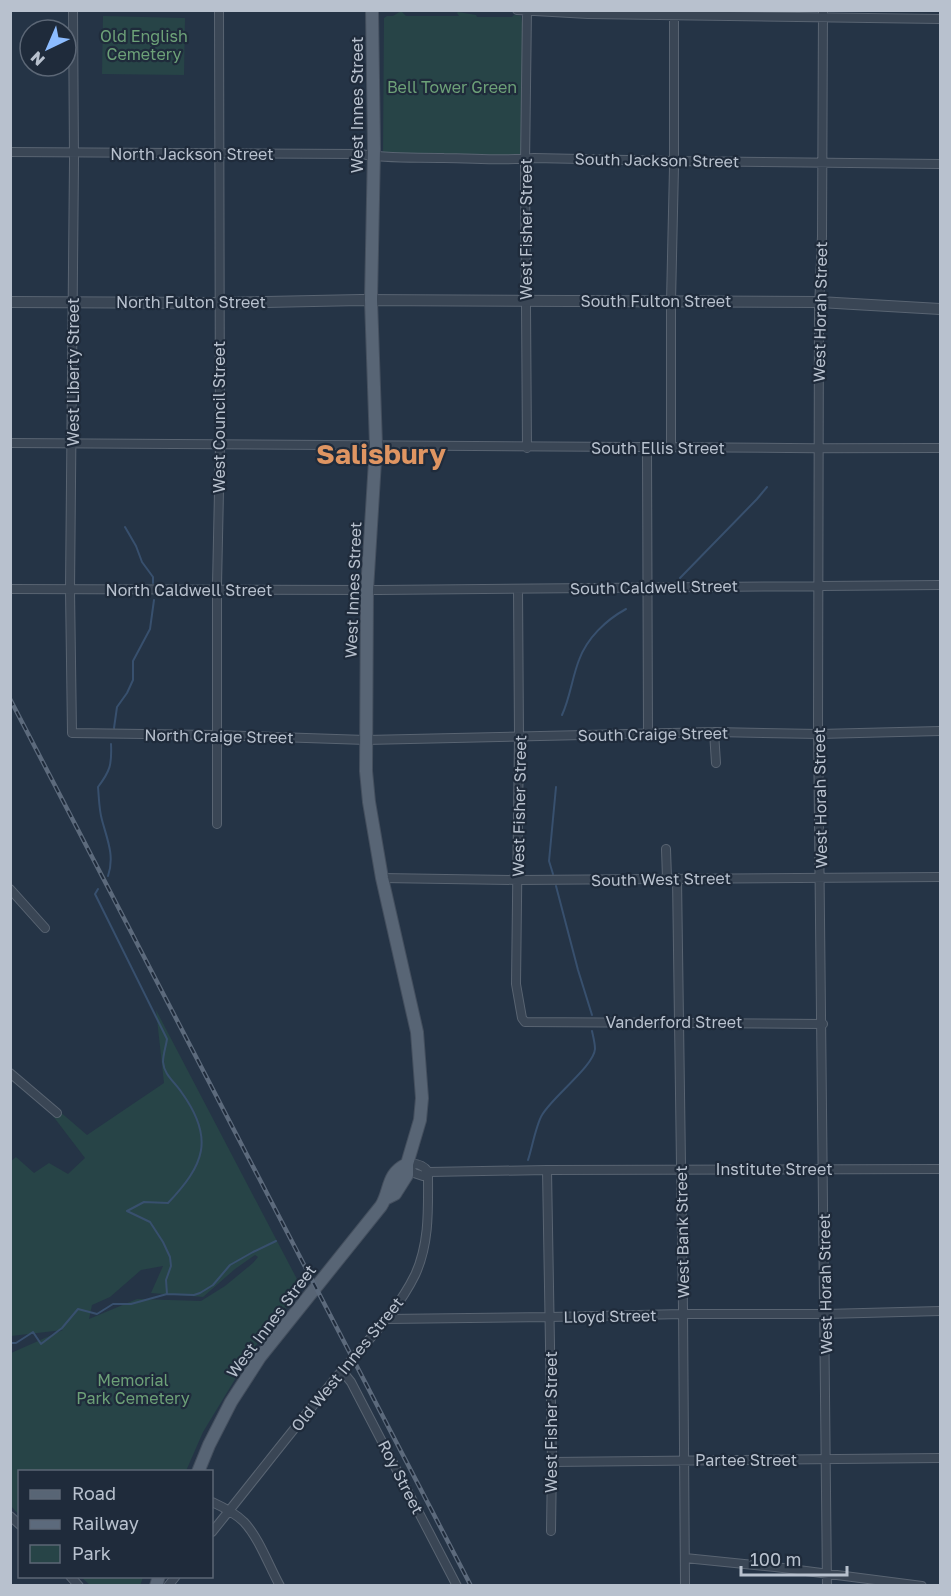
<svg xmlns="http://www.w3.org/2000/svg" width="951" height="1596" viewBox="0 0 951 1596" font-family="'Golos Text',sans-serif">
  <style>
    .green { fill: #274447; fill-rule: evenodd }
    .lines { fill: none; stroke-linecap: round; stroke-linejoin: round }
    .stream { stroke: #38506e; stroke-width: 2 }
    .minor-casing { stroke: #596472; stroke-width: 10 }
    .tertiary-casing { stroke: #596472; stroke-width: 12 }
    .primary-casing { stroke: #444f5e; stroke-width: 14 }
    .minor { stroke: #3a4655; stroke-width: 8 }
    .tertiary { stroke: #3a4655; stroke-width: 10 }
    .primary { stroke: #586575; stroke-width: 12 }
    .rail-casing { stroke: #5c6a7c; stroke-width: 4.5 }
    .rail { stroke: #1f2b3b; stroke-width: 2; stroke-dasharray: 7; stroke-linecap: butt }
    .labels { text-anchor: middle; stroke-width: 4.5; stroke-linejoin: round; paint-order: stroke }
    .park-label { font-size: 16px; fill: #6da178; stroke: #1f2b3b }
    .street-label { font-size: 16px; fill: #b8c1ce; stroke: #1f2b3b }
    .town-label { font-size: 28px; font-weight: bold; fill: #df9562; stroke: #1f2b3b }
  </style>
  <rect width="100%" height="100%" fill="#253446"/>
  <path class="green" d="M 401,11 L 406,16 L 459,16 L 457,13 L 458,12 L 476,15 L 477,17 L 512,17 L 514,15 L 521,16 L 523,28 L 521,155 L 442,157 L 383,153 L 384,18 L 387,16 L 393,16 Z
    M 103,16 L 185,18 L 184,75 L 102,74 Z
    M 156,1010 L 299,1283 L 296,1282 L 302,1289 L 254,1348 L 203,1432 L 186,1471 L 20,1472 L 19,1515 L 11,1506 L 11,1353 L 63,1330 L 11,1336 L 10,1162 L 16,1157 L 34,1173 L 49,1163 L 68,1174 L 85,1158 L 53,1116 L 58,1110 L 87,1135 L 164,1083 ZM 255,1255 L 258,1257 L 253,1263 L 225,1286 L 201,1301 L 137,1299 L 89,1319 L 92,1305 L 110,1297 L 141,1270 L 163,1266 L 151,1293 L 203,1297 L 235,1269 Z
    M 81,1577 L 143,1577 L 140,1586 L 90,1585 Z"/>
  <g class="lines">
    <path class="stream" d="M 125,527 L 136,546 L 142,562 L 153,577 L 153,583
      M 680,578 L 757,499 L 767,487
      M 562,715 C 570,698 572,678 579,660 C 587,638 606,620 626,609
      M 114,728 L 117,707 L 127,693 L 133,680 L 133,661 L 150,629 L 154,600
      M 553,874 L 549,861 L 556,787
      M 108,876 C 115,856 107,839 102,820 C 99,810 99,798 98,787 C 110,771 112,765 111,744
      M 556,886 L 578,970 L 592,1015
      M 98,889 L 95,894 L 167,1039 C 166,1046 163,1055 163,1062 C 164,1075 175,1082 182,1093 C 215,1139 204,1165 168,1203 L 144,1202 L 127,1211 L 150,1222 L 163,1242 L 170,1257 L 171,1266 L 166,1280 L 167,1294
      M 528,1160 C 532,1148 536,1125 542,1115 C 552,1097 594,1066 595,1049 C 595,1043 593,1036 592,1031
      M 10,1343 L 16,1343 L 33,1332 L 41,1344 L 62,1328 L 78,1309 L 97,1314 L 113,1304 L 131,1304 L 167,1294 L 194,1295 L 200,1293 L 213,1285 L 230,1265 L 253,1252 L 276,1241"/>
    <g class="minor-casing">
      <path id="minor" d="M 73,10 L 74,160 L 70,590 L 72,733 L 216,735 L 366,740 L 714,732 L 819,734 L 940,731
        M 517,10 L 588,14 L 940,19
        M 823,10 L 822,236 L 819,309 L 818,728 L 827,1586
        M 10,152 L 360,154 C 388,159 416,157 444,158 C 474,158 504,161 534,158 L 674,161 L 940,164
        M 10,443 C 320,446 630,449 940,448
        M 527,448 L 525,164 L 527,10
        M 647,448 L 648,733
        M 671,448 L 671,302 L 674,167 L 674,10
        M 10,589 L 378,590 L 940,585
        M 518,589 L 519,737 L 516,984 L 522,1018 L 525,1022 L 823,1024
        M 714,732 L 716,763
        M 217,824 L 217,585 L 220,444 L 219,10
        M 666,849 L 667,878
        M 382,878 L 518,880 L 940,877
        M 677,878 L 683,1309 L 685,1586
        M 10,889 L 45,928
        M 10,1073 L 57,1113
        M 407,1164 C 416,1163 423,1164 428,1172
        M 407,1165 L 414,1173 L 423,1176 L 428,1172 L 547,1170 L 940,1169
        M 547,1170 L 552,1462 L 551,1531
        M 387,1319 L 550,1317 L 683,1314 L 825,1314 L 940,1311
        M 342,1371 L 351,1382 L 457,1586
        M 552,1462 L 940,1458
        M 212,1502 C 223,1507 235,1513 244,1522 C 259,1538 269,1566 280,1586
        M 10,1516 L 20,1525
        M 212,1532 C 255,1479 296,1425 340,1373 C 366,1342 397,1312 415,1275 C 430,1243 428,1207 428,1172
        M 685,1558 L 775,1567 L 922,1586
        M 70,1576 L 79,1586
        M 168,1586 L 176,1576"/>
    </g>
    <g class="tertiary-casing">
      <path id="tertiary" d="M 10,302 L 219,303 L 361,300 L 819,302 L 940,309"/>
    </g>
    <g class="primary-casing">
      <path id="primary" d="M 372,10 L 374,149 L 371,300 L 376,445 L 367,590 L 366,771 L 369,802 L 382,878 L 417,1032 L 422,1098 L 420,1120 L 407,1164 L 407,1175 L 395,1194 L 385,1199
        M 198,1472 L 209,1445 L 231,1402 L 260,1357 L 381,1206 C 391,1190 386,1174 407,1164
        M 156,1586 L 159,1576"/>
    </g>
    <use href="#minor" class="minor"/>
    <use href="#tertiary" class="tertiary"/>
    <use href="#primary" class="primary"/>
    <g class="rail-casing">
      <path id="rail" d="M 10,699 L 471,1586"/>
    </g>
    <use href="#rail" class="rail"/>
  </g>
  <g class="labels">
    <g class="park-label">
      <text x="144" y="42">Old English<tspan x="144" dy="18">Cemetery</tspan></text>
      <text x="452" y="93">Bell Tower Green</text>
      <text x="133" y="1386">Memorial<tspan x="133" dy="18">Park Cemetery</tspan></text>
    </g>
    <g class="street-label">
      <text transform="translate(357 105) rotate(-90)" y="6">West Innes Street</text>
      <text x="192" y="160">North Jackson Street</text>
      <text transform="translate(657 160) rotate(1)" y="6">South Jackson Street</text>
      <text transform="translate(526 229) rotate(-90)" y="6">West Fisher Street</text>
      <text x="656" y="307">South Fulton Street</text>
      <text x="191" y="308">North Fulton Street</text>
      <text transform="translate(820 312) rotate(-89)" y="6">West Horah Street</text>
      <text transform="translate(73 372) rotate(-90)" y="6">West Liberty Street</text>
      <text transform="translate(219 417) rotate(-90)" y="6">West Council Street</text>
      <text x="658" y="454">South Ellis Street</text>
      <text transform="translate(654 587) rotate(-1)" y="6">South Caldwell Street</text>
      <text x="189" y="596">North Caldwell Street</text>
      <text transform="translate(353 590) rotate(-88)" y="6">West Innes Street</text>
      <text transform="translate(653 734) rotate(-1)" y="6">South Craige Street</text>
      <text transform="translate(219 736) rotate(1)" y="6">North Craige Street</text>
      <text transform="translate(820 798) rotate(-91)" y="6">West Horah Street</text>
      <text transform="translate(519 806) rotate(-89)" y="6">West Fisher Street</text>
      <text transform="translate(661 879) rotate(-1)" y="6">South West Street</text>
      <text x="674" y="1028">Vanderford Street</text>
      <text x="774" y="1175">Institute Street</text>
      <text transform="translate(682 1232) rotate(-91)" y="6">West Bank Street</text>
      <text transform="translate(825 1284) rotate(-91)" y="6">West Horah Street</text>
      <text transform="translate(610 1316) rotate(-1)" y="6">Lloyd Street</text>
      <text transform="translate(271 1321) rotate(-53)" y="6">West Innes Street</text>
      <text transform="translate(347 1364) rotate(-51)" y="6">Old West Innes Street</text>
      <text transform="translate(551 1422) rotate(-90)" y="6">West Fisher Street</text>
      <text x="746" y="1466">Partee Street</text>
      <text transform="translate(401 1477) rotate(63)" y="6">Roy Street</text>
    </g>
    <g class="town-label">
      <text x="381" y="464">Salisbury</text>
    </g>
  </g>
  <rect width="951" height="1596" fill="none" stroke="#b8c1ce" stroke-width="24"/>
  <rect x="18" y="1470" width="195" height="108" fill="#1f2b3b" stroke="#5c6776" stroke-width="1.5"/>
  <rect x="30" y="1490" width="30" height="9" fill="#586575" stroke="#5c6776" stroke-width="1.5"/>
  <text x="72" y="1500" font-size="18" fill="#b8c1ce">Road</text>
  <rect x="30" y="1520" width="30" height="9" fill="#5c6a7c" stroke="#5c6776" stroke-width="1.5"/>
  <text x="72" y="1530" font-size="18" fill="#b8c1ce">Railway</text>
  <rect x="30" y="1545" width="30" height="18" fill="#274447" stroke="#5c6776" stroke-width="1.5"/>
  <text x="72" y="1560" font-size="18" fill="#b8c1ce">Park</text>
  <g transform="translate(48 48) rotate(224)"><circle r="28" fill="#1f2b3b" stroke="#5c6776" stroke-width="1.5"/>
  <path d="M0-4.5L10 22L0 15L-10 22Z" fill="#8cbcff"/>
  <text y="-9" font-size="16" font-weight="bold" text-anchor="middle" fill="#b8c1ce">N</text>
  </g>
  <path d="M741 1566v9h106v-9" fill="none" stroke="#b8c1ce" stroke-width="3"/>
  <text x="750" y="1566" font-size="18" fill="#b8c1ce" stroke="#1f2b3b" stroke-width="4.5" paint-order="stroke">100 m</text>
</svg>
